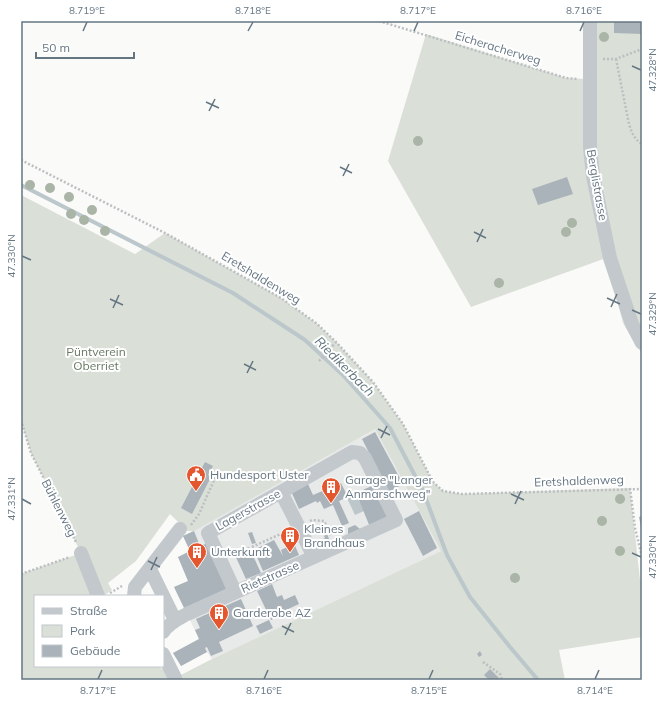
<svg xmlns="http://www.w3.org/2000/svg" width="663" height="701" viewBox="0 0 663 701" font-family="Mulish,sans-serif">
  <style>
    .built { fill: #e8e9e9 }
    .green { fill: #dadfd7; fill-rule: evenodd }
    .water { fill: #bbc7cb }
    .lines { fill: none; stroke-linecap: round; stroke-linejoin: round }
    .stream { stroke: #bbc7cb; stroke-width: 4 }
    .building { fill: #aab3b9 }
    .path { stroke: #bbbfc2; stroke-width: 2.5; stroke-dasharray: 2 2; stroke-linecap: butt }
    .minor { stroke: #c3c8cc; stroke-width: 14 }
    .tree { fill: #aab4a7 }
    .ticks { fill: none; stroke: #657683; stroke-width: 1.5 }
    .labels { text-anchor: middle; stroke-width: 4; stroke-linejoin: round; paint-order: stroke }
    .street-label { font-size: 12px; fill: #657683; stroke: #fff }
    .park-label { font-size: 12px; fill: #687a64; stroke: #fff }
    .poi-label { font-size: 12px; fill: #657683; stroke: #fff; text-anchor: start }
    .water-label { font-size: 13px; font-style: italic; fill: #60757c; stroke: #fff }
    .neatline { fill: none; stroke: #657683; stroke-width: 1.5 }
    .ticks-label { font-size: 10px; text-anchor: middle; fill: #657683 }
  </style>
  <rect width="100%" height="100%" fill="#fafaf8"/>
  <path class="built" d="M 375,429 L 441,551 L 212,659 L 207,652 L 181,666 L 173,653 L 199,639 L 174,587 L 188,581 L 178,557 L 190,551 L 183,536 Z"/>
  <path class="green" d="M 586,21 L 642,21 L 642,354 L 623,323 L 606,258 L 471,307 L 388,161 L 426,34 L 566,78 L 584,79 Z
    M 21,195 L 135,254 L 165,233 L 281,298 L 316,323 L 336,342 L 373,382 L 403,424 L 433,482 L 443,491 L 462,494 L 630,488 L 640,580 L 642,580 L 642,637 L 559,650 L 565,680 L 21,680 L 21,574 L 81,553 L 31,453 L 21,420 ZM 375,429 L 441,551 L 212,659 L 175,678 L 158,666 L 35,666 L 35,596 L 103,596 L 112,590 L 108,583 L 136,561 L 170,514 L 187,531 L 194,531 Z"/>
  <path class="water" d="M 356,494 L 364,511 L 355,515 L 347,498 Z"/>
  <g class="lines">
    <path class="stream" d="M 21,185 L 233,293 L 305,340 L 343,375 L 390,428 L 423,491 L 447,555 L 470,597 L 510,647 L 538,680"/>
  </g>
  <path class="building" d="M 614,21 L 642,21 L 642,34 L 614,33 Z
    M 567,177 L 573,194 L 538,205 L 532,189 Z
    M 375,432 L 403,484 L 389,492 L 362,439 Z
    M 205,462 L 213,466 L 208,475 L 211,477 L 192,514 L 181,508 Z
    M 341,483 L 348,497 L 339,501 L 349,523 L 342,526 L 333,505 L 324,509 L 320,501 L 317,503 L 316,501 L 299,509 L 291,491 L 308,484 L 313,495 Z
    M 374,485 L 388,519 L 370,527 L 356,493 Z
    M 419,511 L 437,548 L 423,556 L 404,519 Z
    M 642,516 L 642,527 L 641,527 L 639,517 Z
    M 355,525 L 360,529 L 348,535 L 348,528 Z
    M 194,531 L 200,546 L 208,543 L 228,589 L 185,610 L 174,587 L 188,581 L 178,557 L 190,551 L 183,536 Z
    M 252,532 L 256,543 L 252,544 L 248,533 Z
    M 327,534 L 330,541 L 321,546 L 319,541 L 325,538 L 324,536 Z
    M 274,540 L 283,556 L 281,550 L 287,547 L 286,544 L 293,541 L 299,555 L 263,571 L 254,550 Z
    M 249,547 L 261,573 L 246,579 L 234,553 Z
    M 272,584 L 277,597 L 282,595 L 284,600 L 295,595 L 299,604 L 284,611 L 284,613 L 271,620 L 257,591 Z
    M 241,599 L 253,626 L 219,642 L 223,651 L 211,656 L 207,647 L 205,648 L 207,652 L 181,666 L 173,653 L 199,639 L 195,630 L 200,628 L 196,619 Z
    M 269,620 L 273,628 L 260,634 L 256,626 Z
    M 480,651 L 482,655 L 479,657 L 477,654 Z
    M 490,669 L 499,678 L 497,680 L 489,680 L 484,675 Z"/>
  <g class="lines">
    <path class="path" d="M 379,21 L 566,78 L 578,79
      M 603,59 L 616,59 L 642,49
      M 616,59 L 629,124 C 632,133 634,139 642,144
      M 21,160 L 165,233 L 281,298 L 316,323 L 336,342 L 373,382 L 403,424 L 433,482 L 443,491 L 462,494 L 642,489
      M 319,361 L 336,342
      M 21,420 L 31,453 L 76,542
      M 630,488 L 635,528 L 642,557
      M 310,521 L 312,520 L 324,521 L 331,536
      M 191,525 L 199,514 L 215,478 L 213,471
      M 252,547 L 287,531
      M 21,574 L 70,557
      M 110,593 L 122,586
      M 483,662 L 500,674 L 502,680"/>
    <path class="minor" d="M 590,21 L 590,147 L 593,176 L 610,258 L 632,324 L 642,343
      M 281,492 L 314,557
      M 81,553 L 98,596
      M 150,569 L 175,620
      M 134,596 L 135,587 L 180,529
      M 163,632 C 169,623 178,619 187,614 L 396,520 L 365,458 L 360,453 L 352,452 L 208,533 L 235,592
      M 163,654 L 175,678"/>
  </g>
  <g class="tree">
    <circle cx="604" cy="37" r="5"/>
    <circle cx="418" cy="141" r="5"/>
    <circle cx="30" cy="185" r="5"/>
    <circle cx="50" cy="188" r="5"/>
    <circle cx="69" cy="197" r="5"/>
    <circle cx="92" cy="210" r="5"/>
    <circle cx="71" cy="214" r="5"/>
    <circle cx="84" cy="220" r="5"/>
    <circle cx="572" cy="223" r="5"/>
    <circle cx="105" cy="231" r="5"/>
    <circle cx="566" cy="232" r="5"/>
    <circle cx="499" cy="283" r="5"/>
    <circle cx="620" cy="499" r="5"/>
    <circle cx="602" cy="521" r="5"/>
    <circle cx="620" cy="551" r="5"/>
    <circle cx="515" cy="578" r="5"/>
  </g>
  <path class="ticks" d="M 83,31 L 87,22M 248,31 L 253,22M 414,31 L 418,22M 580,31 L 584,22M 632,66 L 641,70M 206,102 L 219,108M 209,111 L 215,99M 340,167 L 352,173M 343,176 L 349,164M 474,232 L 486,238M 477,242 L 483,229M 22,256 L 31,260M 607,298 L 620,304M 110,299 L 123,305M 611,307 L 617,294M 113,308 L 119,295M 632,310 L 641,314M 244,364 L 256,370M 247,373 L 253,361M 378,429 L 390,435M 381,438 L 387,426M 511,494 L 524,500M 22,499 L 31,504M 515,504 L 521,491M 632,553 L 641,557M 148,561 L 160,567M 151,570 L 157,557M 282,626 L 294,632M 285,635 L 291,623M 98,679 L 102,670M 264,679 L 268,670M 429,679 L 433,670M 595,679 L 599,670"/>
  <defs>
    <g id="civic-pin" transform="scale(1)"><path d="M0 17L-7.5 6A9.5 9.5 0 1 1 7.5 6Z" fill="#e4572e" stroke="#fff"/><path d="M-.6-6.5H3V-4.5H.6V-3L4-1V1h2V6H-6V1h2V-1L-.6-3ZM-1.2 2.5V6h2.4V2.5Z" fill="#fff"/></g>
    <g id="building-pin" transform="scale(1)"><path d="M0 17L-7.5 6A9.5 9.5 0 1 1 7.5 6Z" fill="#e4572e" stroke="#fff"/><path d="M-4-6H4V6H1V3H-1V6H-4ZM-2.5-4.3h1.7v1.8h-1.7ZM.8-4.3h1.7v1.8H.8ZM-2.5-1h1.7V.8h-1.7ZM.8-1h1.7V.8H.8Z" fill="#fff"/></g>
  </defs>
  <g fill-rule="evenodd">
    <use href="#civic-pin" x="196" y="475"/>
    <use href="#building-pin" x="331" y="487"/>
    <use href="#building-pin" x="290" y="536"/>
    <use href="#building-pin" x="197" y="552"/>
    <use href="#building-pin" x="219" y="613"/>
  </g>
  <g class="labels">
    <g class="street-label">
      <text transform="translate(498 48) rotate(17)" y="4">Eicheracherweg</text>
      <text transform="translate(597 185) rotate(80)" y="4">Berglistrasse</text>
      <text transform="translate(261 278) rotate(31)" y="4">Eretshaldenweg</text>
      <text transform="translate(579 481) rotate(-2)" y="4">Eretshaldenweg</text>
      <text transform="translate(59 508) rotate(63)" y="4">Bühlenweg</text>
      <text transform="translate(248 510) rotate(-29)" y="4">Lagerstrasse</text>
      <text transform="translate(270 577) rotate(-24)" y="4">Rietstrasse</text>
    </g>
    <g class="park-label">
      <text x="96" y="356">Püntverein<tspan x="96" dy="14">Oberriet</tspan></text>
    </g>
    <g class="poi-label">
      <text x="210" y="479">Hundesport Uster</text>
      <text x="345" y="484">Garage "Langer<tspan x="345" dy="14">Anmarschweg"</tspan></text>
      <text x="304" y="533">Kleines<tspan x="304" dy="14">Brandhaus</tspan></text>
      <text x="211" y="556">Unterkunft</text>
      <text x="233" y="617">Garderobe AZ</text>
    </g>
    <g class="water-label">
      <text transform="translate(345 366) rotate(45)" y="5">Riedikerbach</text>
    </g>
  </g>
  <rect width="663" height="701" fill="none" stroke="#ffffff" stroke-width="44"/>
  <rect x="34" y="595" width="130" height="72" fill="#ffffff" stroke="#c1c8cd"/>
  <rect x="42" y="608" width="20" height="6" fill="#c3c8cc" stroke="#c1c8cd"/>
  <text x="70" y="615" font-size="12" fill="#657683">Straße</text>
  <rect x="42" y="625" width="20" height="12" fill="#dadfd7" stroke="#c1c8cd"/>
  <text x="70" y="635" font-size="12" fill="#657683">Park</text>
  <rect x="42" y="645" width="20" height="12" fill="#aab3b9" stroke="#c1c8cd"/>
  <text x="70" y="655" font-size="12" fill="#657683">Gebäude</text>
  <path d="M36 52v6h98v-6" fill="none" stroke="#657683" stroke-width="2"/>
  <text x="42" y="52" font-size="12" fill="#657683" stroke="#ffffff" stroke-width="3" paint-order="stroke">50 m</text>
  <rect x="22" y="22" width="619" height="657" class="neatline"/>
  <g class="ticks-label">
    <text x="87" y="14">8.719°E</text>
    <text x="253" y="14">8.718°E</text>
    <text x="418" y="14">8.717°E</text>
    <text x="584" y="14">8.716°E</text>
    <text transform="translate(652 70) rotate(-90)" y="4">47.328°N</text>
    <text transform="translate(11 256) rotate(-90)" y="4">47.330°N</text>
    <text transform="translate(652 314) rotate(-90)" y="4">47.329°N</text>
    <text transform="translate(11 499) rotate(-90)" y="4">47.331°N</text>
    <text transform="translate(652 557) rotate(-90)" y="4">47.330°N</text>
    <text x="98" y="694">8.717°E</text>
    <text x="264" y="694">8.716°E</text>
    <text x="429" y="694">8.715°E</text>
    <text x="595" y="694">8.714°E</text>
  </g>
</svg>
